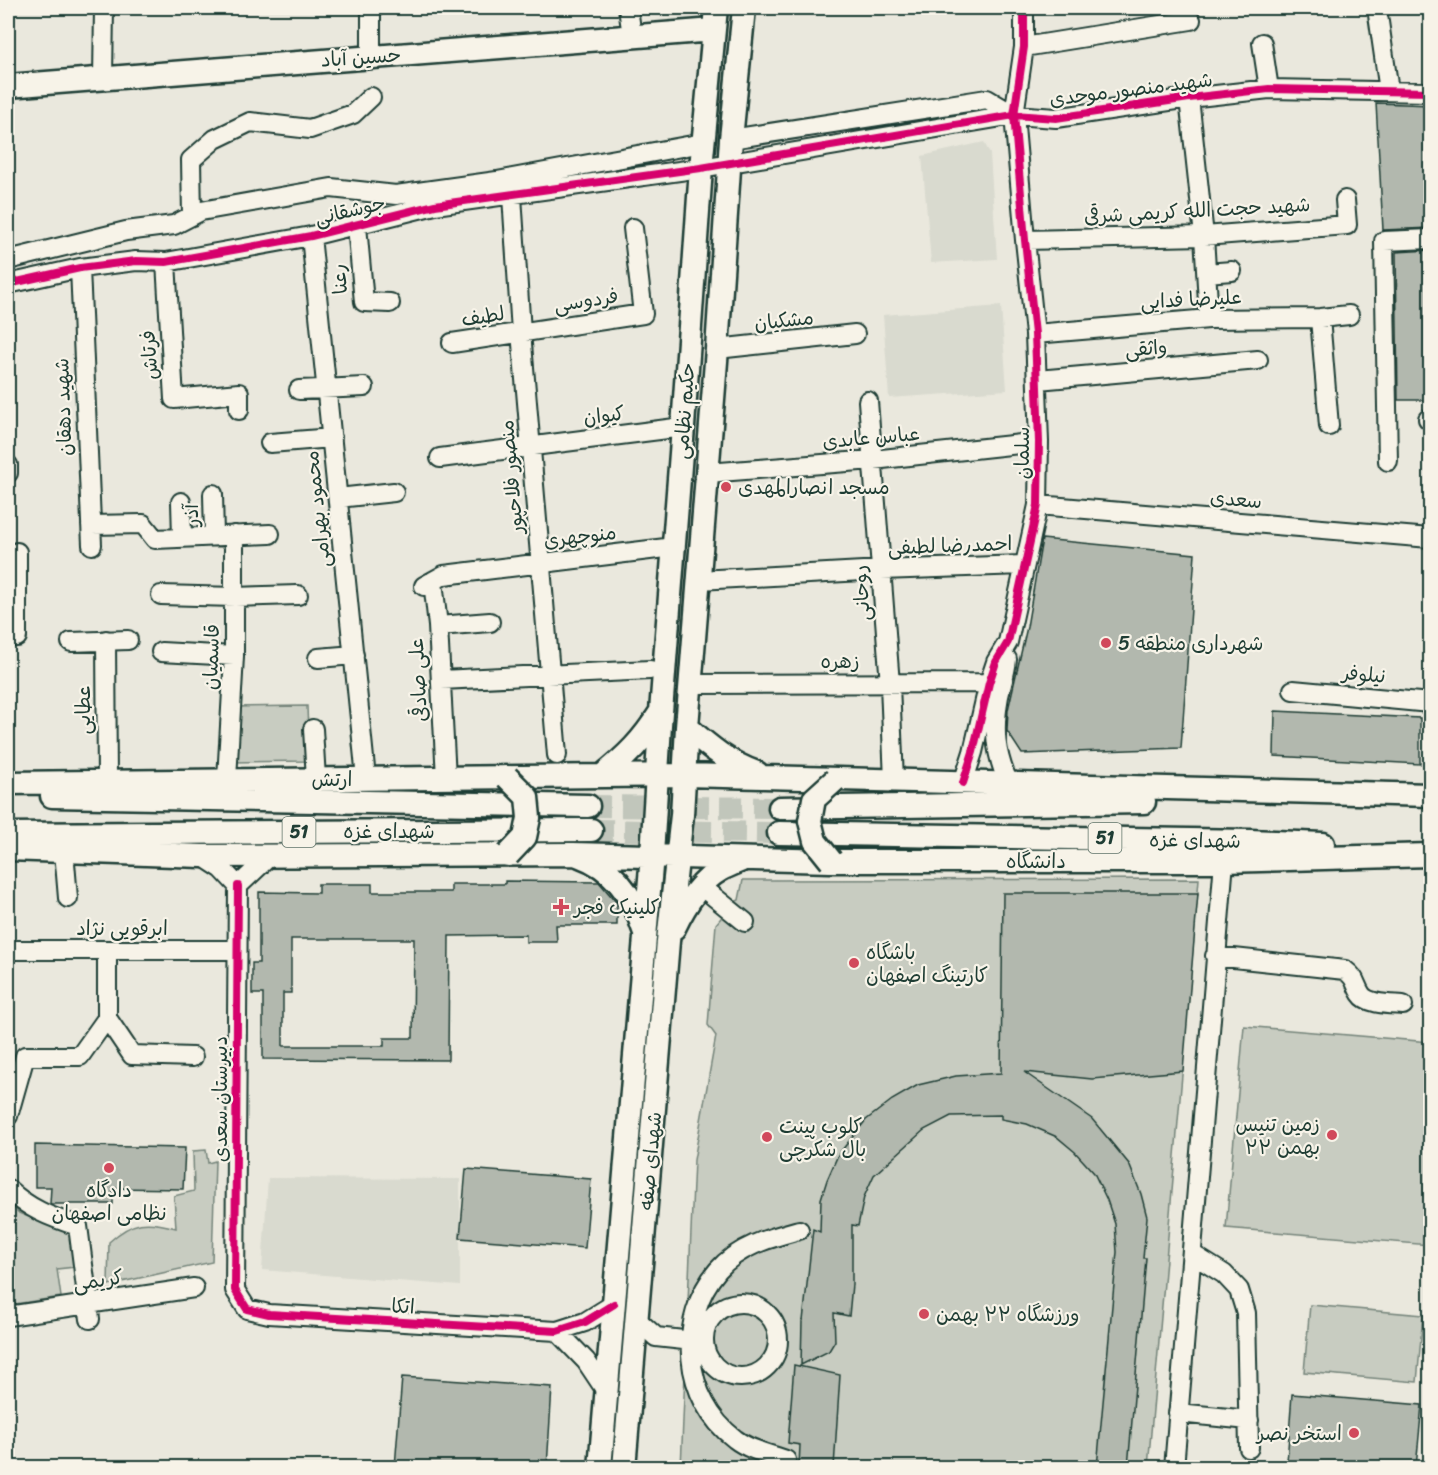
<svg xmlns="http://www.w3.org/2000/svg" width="1438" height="1475" viewBox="0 0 1438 1475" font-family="Sriracha,'Playpen Sans Arabic',sans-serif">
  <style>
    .built { fill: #d9dacf }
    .green { fill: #c8ccc1; stroke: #74847a; stroke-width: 1.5 }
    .building { fill: #b2b8ae; stroke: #1f3d34; stroke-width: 1.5; fill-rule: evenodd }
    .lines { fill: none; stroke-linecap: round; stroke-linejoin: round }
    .major-tunnel { stroke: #c1c6bb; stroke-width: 22; stroke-dasharray: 22 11; stroke-linecap: butt }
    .minor-casing { stroke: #1f3d34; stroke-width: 22 }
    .major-casing { stroke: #1f3d34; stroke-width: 27 }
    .minor { stroke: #f7f3e8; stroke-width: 18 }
    .major { stroke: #f7f3e8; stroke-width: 22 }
    .major-bridge-casing { stroke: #1f3d34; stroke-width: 27; stroke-linecap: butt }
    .major-bridge { stroke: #f7f3e8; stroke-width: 22 }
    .cycleway-casing { stroke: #f7f3e8; stroke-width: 11 }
    .cycleway { stroke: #d6006c; stroke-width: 8 }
    .poi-dot { fill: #d1495b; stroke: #f7f3e8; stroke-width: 2 }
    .labels { text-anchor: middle; stroke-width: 4.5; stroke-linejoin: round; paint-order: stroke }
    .shield { fill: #f7f3e8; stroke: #60746a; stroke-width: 1.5 }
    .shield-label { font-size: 18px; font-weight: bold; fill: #1f3d34 }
    .street-label { font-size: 20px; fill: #1f3d34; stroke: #f7f3e8 }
    .poi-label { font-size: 20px; fill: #1f3d34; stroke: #f7f3e8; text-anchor: start }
  </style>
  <rect width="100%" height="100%" fill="#eae8dd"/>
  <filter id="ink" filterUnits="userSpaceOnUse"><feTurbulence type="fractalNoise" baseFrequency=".0167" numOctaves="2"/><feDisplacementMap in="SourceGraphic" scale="12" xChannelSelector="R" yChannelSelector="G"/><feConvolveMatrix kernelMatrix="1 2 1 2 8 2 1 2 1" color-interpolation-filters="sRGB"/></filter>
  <g filter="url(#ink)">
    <path class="built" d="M 984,142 L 990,154 L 997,259 L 931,263 L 922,156 Z
      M 1001,306 L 1007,390 L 889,398 L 883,315 Z
      M 268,1178 L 460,1179 L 460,1286 L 262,1270 Z"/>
    <path class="green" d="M 307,706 L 309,761 L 232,762 L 235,707 Z
      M 1199,879 L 1148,1467 L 681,1468 L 694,1160 L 716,1036 L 708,1025 L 716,924 L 734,902 L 739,900 L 743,880 Z
      M 1244,1026 L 1430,1042 L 1430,1245 L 1226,1228 Z
      M 206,1150 L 208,1163 L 215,1161 L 212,1262 L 108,1285 L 109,1242 C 133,1220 147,1220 176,1228 L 174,1196 L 194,1191 L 193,1151 Z
      M 8,1202 L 19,1213 L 71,1234 L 75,1267 L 57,1269 L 61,1297 L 8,1305 Z
      M 1310,1305 L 1423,1315 L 1417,1382 L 1304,1372 Z"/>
    <path class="building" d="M 1376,103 L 1431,105 L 1431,228 L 1383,230 Z
      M 1431,250 L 1431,400 L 1398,400 L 1396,252 Z
      M 1042,539 L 1195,554 L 1181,748 L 1022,754 L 1007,731 L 1008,710 L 1027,627 Z
      M 1275,711 L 1420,718 L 1420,764 L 1274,756 Z
      M 505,881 L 599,882 L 617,903 L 617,925 L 556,925 L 557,942 L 526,942 L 526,935 L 449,936 L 448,1060 L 263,1059 L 263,994 L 252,994 L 252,963 L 259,963 L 259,892 L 318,893 L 318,884 L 372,884 L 372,892 L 451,892 L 451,884 L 505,884 ZM 291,939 L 414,939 L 413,1038 L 384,1038 L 384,1046 L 283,1046 L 283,993 L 291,993 Z
      M 1003,893 L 1198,893 L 1183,1071 L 1092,1079 L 1024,1072 L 1092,1119 L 1129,1164 L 1141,1194 L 1147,1217 L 1143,1258 L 1146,1258 L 1128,1467 L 1097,1467 L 1117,1252 L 1115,1224 L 1107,1200 L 1094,1173 L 1075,1152 L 1057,1137 L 1027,1124 L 1001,1119 L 1001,1115 L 951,1116 L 924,1130 L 874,1175 L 864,1197 L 858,1226 L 852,1225 L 852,1284 L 849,1316 L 834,1313 L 835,1341 L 829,1351 L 801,1365 L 802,1321 L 803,1321 L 813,1229 L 820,1232 L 821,1199 L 827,1180 L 838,1155 L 866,1120 L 892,1100 L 918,1085 L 956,1076 L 1001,1073 Z
      M 35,1145 L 185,1148 L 183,1189 L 113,1188 L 113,1204 L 50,1204 L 51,1187 L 35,1187 Z
      M 466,1169 L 591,1179 L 585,1248 L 460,1238 Z
      M 794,1365 L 840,1375 L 834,1467 L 799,1467 L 800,1445 L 788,1443 Z
      M 402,1377 L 552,1387 L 547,1467 L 395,1467 Z
      M 1292,1394 L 1422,1405 L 1416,1467 L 1353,1467 L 1287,1462 Z"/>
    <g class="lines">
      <path class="major-tunnel" d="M 588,806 L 780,808
        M 591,830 L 779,833"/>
      <g class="minor-casing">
        <path id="minor" d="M 628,8 L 632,36
          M 1377,8 L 1389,91
          M 1262,43 L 1269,89
          M 1024,47 L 1191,20
          M 371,57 L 371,8
          M 103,78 L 104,8
          M 1189,98 L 1204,236 L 1209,319
          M 731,139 L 987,99 L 1014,115
          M 512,196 L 521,332 L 557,755
          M 192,216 L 191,160 L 215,139 L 250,122 L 310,129 L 353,114 L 371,97
          M 357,226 L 364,302 L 390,303
          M 311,236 L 366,778
          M 1025,240 L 1204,236 L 1347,225 L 1345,200
          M 8,260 L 126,231 L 174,225 L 201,211 L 331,188 L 396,195 L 497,181 L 703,143
          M 166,262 L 174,399 L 239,393 L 239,410
          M 80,268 L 92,545
          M 1206,273 L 1232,271
          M 8,284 L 80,268 L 136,261 L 166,262 L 311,236 L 435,205 L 701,168 L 1014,115 L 1056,118 L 1189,98 L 1269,89 L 1430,92
          M 1320,318 L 1329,426
          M 1035,334 L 1209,319 L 1320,318 L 1349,315
          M 452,343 L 643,314 L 633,228
          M 717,349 L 855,334
          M 1038,380 L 1258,360
          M 299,390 L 364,387
          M 868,401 L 890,684 L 894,781
          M 1428,419 L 1430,419
          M 270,443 L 332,438
          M 440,458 L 683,427
          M 1388,461 L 1384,241 L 1430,239
          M 8,465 L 8,473
          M 707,473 L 873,460 L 1039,442
          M 213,494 L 214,536
          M 338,498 L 394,492
          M 181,502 L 182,537
          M 1038,505 L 1430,538
          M 91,525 L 143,524 L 155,539 L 270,534
          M 699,580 L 881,570 L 1023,565
          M 433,581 L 438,626 L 446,778
          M 424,586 L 444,575 L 674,547
          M 161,595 L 235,597 L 298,595
          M 438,626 L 490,622
          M 8,637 L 17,637 L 17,552
          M 106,640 L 107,780
          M 71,642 L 128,640
          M 161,652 L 234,656
          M 318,658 L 354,655
          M 1007,659 C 1006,671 1002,683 999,696 C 993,730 995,753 1009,784
          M 441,680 L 650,670
          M 690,684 L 989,683
          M 1293,690 L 1430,703
          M 313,729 L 316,779
          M 227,779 L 234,656 L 234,535
          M 963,783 L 973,752 L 989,683 L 996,662 L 1008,642 L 1038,505 L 1039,442 L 1035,334 L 1025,240 L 1014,115 L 1024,47 L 1024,8
          M 64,851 L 68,898
          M 202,856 L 222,869 L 238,886
          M 238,886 L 235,1290 L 247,1309 L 269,1314 L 557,1331 L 585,1322 L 614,1304
          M 238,886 L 271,855
          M 702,887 L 745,922
          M 8,950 L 237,950
          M 1215,956 L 1345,970 C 1357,979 1354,983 1361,994 C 1368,1005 1391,1004 1403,1005
          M 107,1018 L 107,950
          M 8,1116 L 25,1056 L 80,1056 L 107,1018 L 132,1055 L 193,1057
          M 8,1189 C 29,1209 50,1217 78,1226 L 90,1319
          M 1192,1254 L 1224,1274 L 1239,1290 L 1246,1313 L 1249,1448
          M704 1340a37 37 0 1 1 74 0a37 37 0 1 1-74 0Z
          M 8,1316 L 194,1288
          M 636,1319 L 656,1337 L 702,1342
          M 557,1331 L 586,1361 L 606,1391
          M 1178,1413 L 1249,1420
          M 786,1460 C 769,1454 749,1450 735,1439 C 683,1400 676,1319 718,1270 C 739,1246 770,1238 799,1230
          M 1174,1468 L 1224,861"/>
      </g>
      <g class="major-casing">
        <path id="major" d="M 8,86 L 714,30
          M 687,727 C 709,747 729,763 757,773
          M 602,776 C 628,755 642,741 660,713
          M 8,783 L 686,775 L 1430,795
          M 52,796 L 588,806
          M 780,808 L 1144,802
          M 779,833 L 1250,841 L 1323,844
          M 8,834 L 591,830
          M 8,849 L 202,856 L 573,854 L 831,861 L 1224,861 L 1430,855
          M 580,856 C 614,868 633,896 644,930
          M 674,928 C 684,907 699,882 720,870 C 727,866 735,863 742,860
          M 600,1468 L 652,855 L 660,725 L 683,427 L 701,168 L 716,8
          M 624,1468 L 668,941 L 682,815 L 687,727 L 717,349 L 731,139 L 744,8"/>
      </g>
      <use href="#minor" class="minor"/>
      <use href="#major" class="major"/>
      <g class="major-bridge-casing">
        <path id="major-bridge" d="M 507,777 L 527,797 L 529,818 L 525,837 L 508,855
          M 831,861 L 815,841 L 810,821 L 814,799 L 835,780"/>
      </g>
      <use href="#major-bridge" class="major-bridge"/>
      <g class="cycleway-casing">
        <path id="cycleway" d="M 8,284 L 80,268 L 136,261 L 166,262 L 311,236 L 435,205 L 701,168 L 1014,115 L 1056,118 L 1189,98 L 1269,89 L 1430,92
          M 963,783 L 973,752 L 989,683 L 996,662 L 1008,642 L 1038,505 L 1039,442 L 1035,334 L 1025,240 L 1014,115 L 1024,47 L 1024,8
          M 238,886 L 235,1290 L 247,1309 L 269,1314 L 557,1331 L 585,1322 L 614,1304"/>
      </g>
      <use href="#cycleway" class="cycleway"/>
    </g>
  </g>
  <g class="poi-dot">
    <circle cx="726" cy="487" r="6"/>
    <circle cx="1106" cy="643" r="6"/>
    <path d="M558 898h6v6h6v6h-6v6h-6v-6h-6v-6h6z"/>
    <circle cx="854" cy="963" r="6"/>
    <circle cx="1332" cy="1135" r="6"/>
    <circle cx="767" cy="1137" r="6"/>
    <circle cx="109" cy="1168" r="6"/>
    <circle cx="924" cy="1314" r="6"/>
    <circle cx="1354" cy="1433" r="6"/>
  </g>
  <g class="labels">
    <g class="shield">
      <rect x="282.5" y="817" width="33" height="30" rx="4.5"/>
      <rect x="1088.5" y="823" width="33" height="30" rx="4.5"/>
    </g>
    <g class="shield-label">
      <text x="299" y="838">51</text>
      <text x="1105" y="844">51</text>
    </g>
    <g class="street-label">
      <text transform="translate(361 57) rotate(-4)" y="7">حسین آباد</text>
      <text transform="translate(1131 89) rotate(-7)" y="7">شهید منصور موحدی</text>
      <text transform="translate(350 210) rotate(-13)" y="7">جوشقانی</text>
      <text transform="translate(1197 210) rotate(-3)" y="7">شهید حجت الله کریمی شرقی</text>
      <text transform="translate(339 279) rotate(-95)" y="7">رعنا</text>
      <text transform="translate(1191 299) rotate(-3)" y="7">علیرضا فدایی</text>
      <text transform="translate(586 300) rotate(-9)" y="7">فردوسی</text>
      <text transform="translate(483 316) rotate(-9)" y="7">لطیف</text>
      <text transform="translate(784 320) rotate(-6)" y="7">مشکیان</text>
      <text transform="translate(1146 348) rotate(-5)" y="7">واثقی</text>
      <text transform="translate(149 355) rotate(-94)" y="7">فرتاش</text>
      <text transform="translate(63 407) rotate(-92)" y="7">شهید دهقان</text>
      <text transform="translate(684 411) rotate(-86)" y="7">حکیم نظامی</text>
      <text transform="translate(604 415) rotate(-7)" y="7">کیوان</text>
      <text transform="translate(871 437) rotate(-5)" y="7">عباس عابدی</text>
      <text transform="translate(1022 453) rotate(-90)" y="7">سلمان</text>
      <text transform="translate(511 477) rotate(-95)" y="7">منصور فلاحپور</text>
      <text transform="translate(1236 499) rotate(5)" y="7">سعدی</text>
      <text transform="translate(317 509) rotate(-96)" y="7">محمود بهرامی</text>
      <text transform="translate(191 515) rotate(-91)" y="7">آذر</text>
      <text transform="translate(580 536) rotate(-7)" y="7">منوچهری</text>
      <text transform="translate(950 545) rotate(-2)" y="7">احمدرضا لطیفی</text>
      <text transform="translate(861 593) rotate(-94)" y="7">روحانی</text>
      <text transform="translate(211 657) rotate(-88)" y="7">قاسمیان</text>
      <text x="840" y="668">زهره</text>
      <text transform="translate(1364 674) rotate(5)" y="7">نیلوفر</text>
      <text transform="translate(418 680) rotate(-93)" y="7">علی صادقی</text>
      <text transform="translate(83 710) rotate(-90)" y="7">عطایی</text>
      <text x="332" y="786">ارتش</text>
      <text x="389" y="838">شهدای غزه</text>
      <text transform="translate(1195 840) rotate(1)" y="7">شهدای غزه</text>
      <text x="1036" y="868">دانشگاه</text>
      <text x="122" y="935">ابرقویی نژاد</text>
      <text transform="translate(220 1099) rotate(-90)" y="7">دبیرستان سعدی</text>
      <text transform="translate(650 1161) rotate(-85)" y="7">شهدای صفه</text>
      <text transform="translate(98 1280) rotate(-8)" y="7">کریمی</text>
      <text transform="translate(403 1306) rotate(3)" y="7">اتکا</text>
    </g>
    <g class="poi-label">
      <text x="738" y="494">مسجد انصارالمهدی</text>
      <text x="1118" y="650">شهرداری منطقه 5</text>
      <text x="574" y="914">کلینیک فجر</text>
      <text x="866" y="959">باشگاه<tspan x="866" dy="23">کارتینگ اصفهان</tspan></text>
      <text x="1320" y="1131" text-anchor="end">زمین تنیس<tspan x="1320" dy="23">۲۲ بهمن</tspan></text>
      <text x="779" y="1133">کلوب پینت<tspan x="779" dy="23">بال شکرچی</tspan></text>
      <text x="109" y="1197" text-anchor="middle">دادگاه<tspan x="109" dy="23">نظامی اصفهان</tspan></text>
      <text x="936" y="1321">ورزشگاه ۲۲ بهمن</text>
      <text x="1342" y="1440" text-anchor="end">استخر نصر</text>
    </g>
  </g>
  <rect width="1438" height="1475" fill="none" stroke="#f7f3e8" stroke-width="30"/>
  <rect x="15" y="15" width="1408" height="1445" fill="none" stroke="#1f3d34" stroke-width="2" filter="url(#ink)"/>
</svg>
